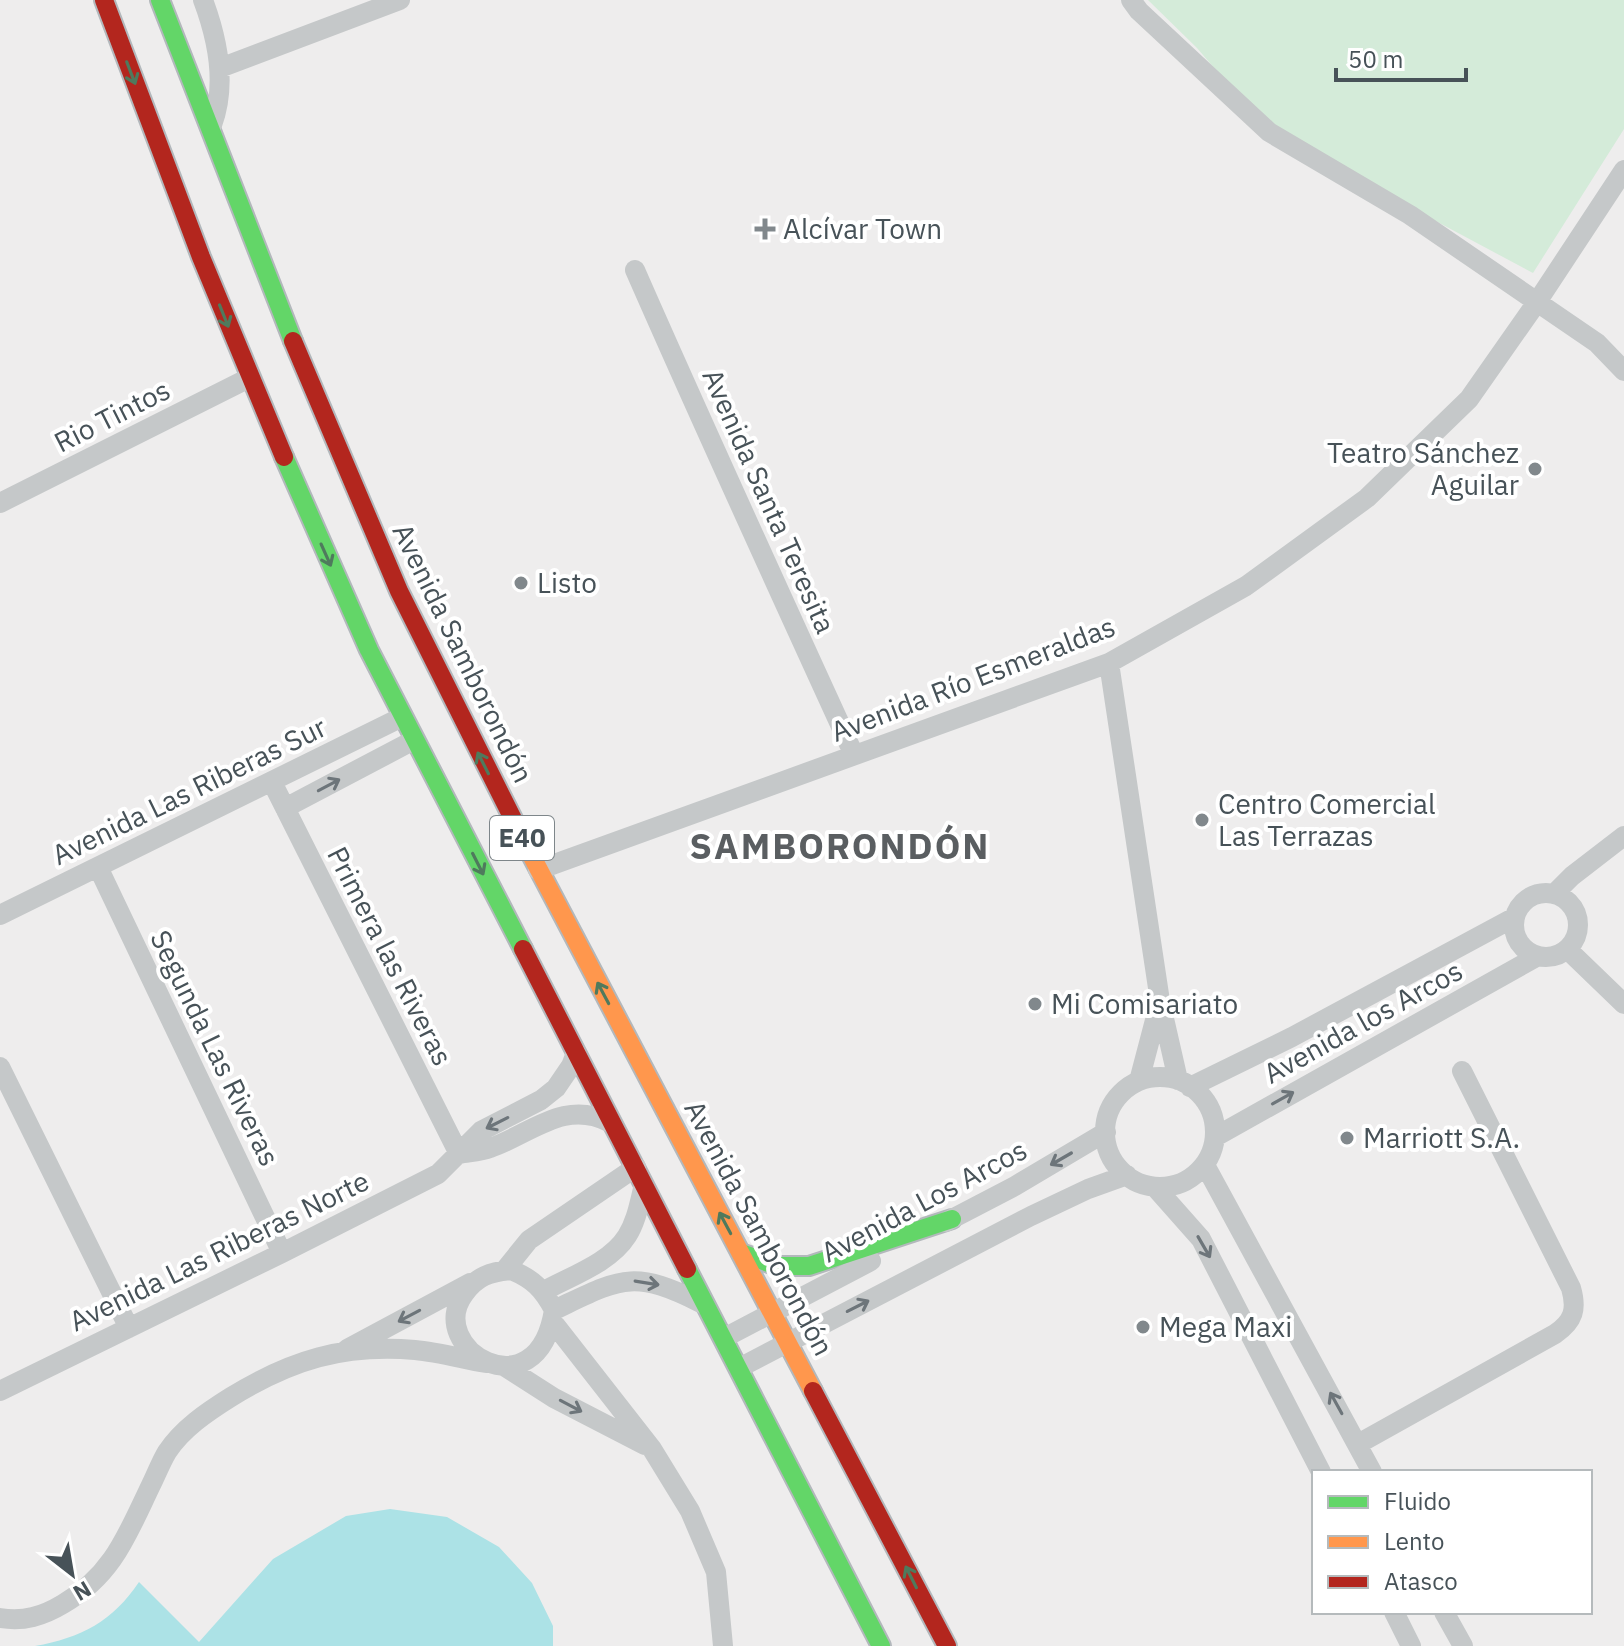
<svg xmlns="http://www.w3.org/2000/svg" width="1624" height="1646" viewBox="0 0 1624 1646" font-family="'IBM Plex Sans',sans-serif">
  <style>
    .green { fill: #d4ebd9 }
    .water { fill: #ace2e6 }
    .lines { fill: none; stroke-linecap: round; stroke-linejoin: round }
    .fast-casing { stroke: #b3b8bc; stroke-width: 22 }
    .slow-casing { stroke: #b3b8bc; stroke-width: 22 }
    .jam-casing { stroke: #b3b8bc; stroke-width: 22 }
    .street { stroke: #c5c8c9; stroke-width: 20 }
    .fast { stroke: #63d668; stroke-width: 18 }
    .slow { stroke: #ff974d; stroke-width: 18 }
    .jam { stroke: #b3261e; stroke-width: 18 }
    .oneway { stroke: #4f7a5d }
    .oneway2 { stroke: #6d757a }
    .poi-dot { fill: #81888c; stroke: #fff; stroke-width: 3 }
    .labels { text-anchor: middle; stroke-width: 8; stroke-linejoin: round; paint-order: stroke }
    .shield { fill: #fff; stroke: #7e868a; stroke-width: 2 }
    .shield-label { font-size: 26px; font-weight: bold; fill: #475258 }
    .poi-label { font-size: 28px; fill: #475258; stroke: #fff; text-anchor: start }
    .street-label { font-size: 28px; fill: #475258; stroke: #fff }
    .district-label { font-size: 36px; font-weight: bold; letter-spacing: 2px; fill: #5a5e61; stroke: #fff }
  </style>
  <rect width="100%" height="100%" fill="#eeeded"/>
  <path class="green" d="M 1148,0 L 1624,0 L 1624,129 L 1533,273 L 1269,132 L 1197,48 Z"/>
  <path class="water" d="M 390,1509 L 447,1517 L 499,1547 L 532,1583 L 553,1626 L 553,1646 L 35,1646 C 81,1638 113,1621 139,1582 L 199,1642 L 273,1559 L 346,1516 Z"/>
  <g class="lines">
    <g class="fast-casing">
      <path id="fast" d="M 160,0 L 293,341
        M 284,457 L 369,650 L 523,949
        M 741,1253 L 777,1266 L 809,1266 L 952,1219
        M 687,1269 L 881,1646"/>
    </g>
    <g class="slow-casing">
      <path id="slow" d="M 527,847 L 813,1391"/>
    </g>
    <g class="jam-casing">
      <path id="jam" d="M 104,0 L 201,257 L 284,457
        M 293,341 L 399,591 L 527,847
        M 523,949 L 687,1269
        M 813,1391 L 947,1646"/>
    </g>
    <path class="street" d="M 203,0 C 218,40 227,85 212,125
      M 1131,0 L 1139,11 L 1269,132 L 1410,215 L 1597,343 L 1624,371
      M 220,68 L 400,0
      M 635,270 C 706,432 780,593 854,755
      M 0,503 L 249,378
      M 1109,663 L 1160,1001 L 1178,1080
      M 272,782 L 459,1154
      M 285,808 L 414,740
      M 98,867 L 282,1253
      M 538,870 L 1109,663 L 1246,586 L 1367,498 L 1469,399 L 1537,302 L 1624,170
      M1514 925a32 32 0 1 1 64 0a32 32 0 1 1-64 0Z
      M 1554,894 L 1572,876 L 1624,836
      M 0,915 L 402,717
      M 1567,949 L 1624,1004
      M 0,1067 L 129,1328
      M1105 1132a55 55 0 1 1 110 0a55 55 0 1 1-110 0Z
      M 1139,1081 L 1159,1005
      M 1190,1087 L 1292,1037 L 1515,917
      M 1215,1137 L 1538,956
      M 459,1154 C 469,1152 480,1152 490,1148 C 531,1134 564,1099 609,1122
      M 1205,1165 L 1372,1472
      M 1155,1187 L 1201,1239 L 1321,1472
      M 946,1222 L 1015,1186 L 1106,1132
      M 511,1270 C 533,1279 543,1289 554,1310 C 537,1416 424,1348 464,1294 C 477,1276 490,1272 511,1270 Z
      M 504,1271 L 529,1240 L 636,1167
      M 544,1291 C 571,1276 610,1263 627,1236 C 636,1222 639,1205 643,1189
      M 554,1310 C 620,1279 632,1268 701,1303
      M 552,1321 L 652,1449 L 690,1511 L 716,1572 L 723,1646
      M 724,1338 L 871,1261
      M 347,1349 L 470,1283
      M 504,1366 L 554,1398 L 645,1445
      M 739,1368 L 1031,1216 L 1088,1189 L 1127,1175
      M 0,1391 L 282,1253 L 438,1174 L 481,1131 L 541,1100 L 556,1088 L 571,1066 L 576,1053
      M 1358,1444 L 1555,1334 C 1574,1321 1577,1309 1571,1288 L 1462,1071
      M 1394,1612 L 1411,1646
      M 1444,1612 L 1463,1646
      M 0,1618 C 24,1622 43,1616 63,1604 C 113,1575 127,1535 151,1485 C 156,1475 161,1462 167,1452 C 182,1429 207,1412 231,1397 C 291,1360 343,1344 415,1350 C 438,1352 463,1359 486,1363"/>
    <use href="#fast" class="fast"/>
    <use href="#slow" class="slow"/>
    <use href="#jam" class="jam"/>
  </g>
  <defs><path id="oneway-shaft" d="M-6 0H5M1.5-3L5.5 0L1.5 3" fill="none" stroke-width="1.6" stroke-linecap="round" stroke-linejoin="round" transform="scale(2)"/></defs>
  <g class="oneway">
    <use href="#oneway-shaft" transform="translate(131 73) rotate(69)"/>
    <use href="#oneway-shaft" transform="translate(224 316) rotate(68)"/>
    <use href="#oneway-shaft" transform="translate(326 555) rotate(66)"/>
    <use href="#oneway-shaft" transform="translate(483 763) rotate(-117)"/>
    <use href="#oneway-shaft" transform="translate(478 864) rotate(63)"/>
    <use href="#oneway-shaft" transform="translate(603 993) rotate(-118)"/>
    <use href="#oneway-shaft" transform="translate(725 1223) rotate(-118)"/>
    <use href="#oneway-shaft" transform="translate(911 1577) rotate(-117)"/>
  </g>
  <g class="oneway2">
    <use href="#oneway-shaft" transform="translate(329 785) rotate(-28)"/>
    <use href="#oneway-shaft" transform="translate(1283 1098) rotate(-29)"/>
    <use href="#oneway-shaft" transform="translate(497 1123) rotate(153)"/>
    <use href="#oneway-shaft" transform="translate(1061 1159) rotate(150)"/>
    <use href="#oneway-shaft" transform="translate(1204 1247) rotate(60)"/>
    <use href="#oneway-shaft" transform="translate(647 1283) rotate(9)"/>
    <use href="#oneway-shaft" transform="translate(858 1306) rotate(-27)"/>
    <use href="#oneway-shaft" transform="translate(409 1316) rotate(152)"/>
    <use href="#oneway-shaft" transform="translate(1336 1403) rotate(-119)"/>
    <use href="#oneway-shaft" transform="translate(571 1406) rotate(28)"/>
  </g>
  <g class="poi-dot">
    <path d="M761 217h8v8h8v8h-8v8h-8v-8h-8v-8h8z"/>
    <circle cx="1535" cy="469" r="8"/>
    <circle cx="521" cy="583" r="8"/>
    <circle cx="1202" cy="820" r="8"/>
    <circle cx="1035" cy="1004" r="8"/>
    <circle cx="1347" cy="1138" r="8"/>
    <circle cx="1143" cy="1327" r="8"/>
  </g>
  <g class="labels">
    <rect class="shield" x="490" y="816" width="64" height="44" rx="6"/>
    <g class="shield-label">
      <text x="522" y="847">E40</text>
    </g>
    <g class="poi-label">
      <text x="783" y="239">Alcívar Town</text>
      <text x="1519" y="463" text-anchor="end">Teatro Sánchez<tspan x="1519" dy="32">Aguilar</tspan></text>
      <text x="537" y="593">Listo</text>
      <text x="1218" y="814">Centro Comercial<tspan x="1218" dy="32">Las Terrazas</tspan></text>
      <text x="1051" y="1014">Mi Comisariato</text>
      <text x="1363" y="1148">Marriott S.A.</text>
      <text x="1159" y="1337">Mega Maxi</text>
    </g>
    <g class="street-label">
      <text transform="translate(112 416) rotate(-27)" y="10">Rio Tintos</text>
      <text transform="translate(769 501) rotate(66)" y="10">Avenida Santa Teresita</text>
      <text transform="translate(463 653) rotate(64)" y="10">Avenida Samborondón</text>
      <text transform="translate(973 679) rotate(-21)" y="10">Avenida Río Esmeraldas</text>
      <text transform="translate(189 791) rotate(-26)" y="10">Avenida Las Riberas Sur</text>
      <text transform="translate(390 956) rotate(63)" y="10">Primera las Riveras</text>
      <text transform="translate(1363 1022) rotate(-29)" y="10">Avenida los Arcos</text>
      <text transform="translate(215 1048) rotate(64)" y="10">Segunda Las Riveras</text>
      <text transform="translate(924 1201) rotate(-28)" y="10">Avenida Los Arcos</text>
      <text transform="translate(759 1228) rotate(62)" y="10">Avenida Samborondón</text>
      <text transform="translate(219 1251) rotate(-26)" y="10">Avenida Las Riberas Norte</text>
    </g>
    <g class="district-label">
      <text x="840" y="859">SAMBORONDÓN</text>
    </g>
  </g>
  <rect x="1312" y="1470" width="280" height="144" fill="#ffffff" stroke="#b5babc" stroke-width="2"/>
  <rect x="1328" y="1496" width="40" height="12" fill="#63d668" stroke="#b5babc" stroke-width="2"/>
  <text x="1384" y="1510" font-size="24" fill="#475258">Fluido</text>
  <rect x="1328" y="1536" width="40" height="12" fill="#ff974d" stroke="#b5babc" stroke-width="2"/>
  <text x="1384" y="1550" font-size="24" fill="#475258">Lento</text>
  <rect x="1328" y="1576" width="40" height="12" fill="#b3261e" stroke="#b5babc" stroke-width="2"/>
  <text x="1384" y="1590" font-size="24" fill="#475258">Atasco</text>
  <g transform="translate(72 1574) rotate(149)" stroke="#ffffff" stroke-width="6" paint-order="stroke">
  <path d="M0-6L14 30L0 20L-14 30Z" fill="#475258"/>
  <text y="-12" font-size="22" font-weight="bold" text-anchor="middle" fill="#475258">N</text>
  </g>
  <path d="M1336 68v12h130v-12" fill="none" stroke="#475258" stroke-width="4"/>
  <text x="1348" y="68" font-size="24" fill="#475258" stroke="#ffffff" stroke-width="6" paint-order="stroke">50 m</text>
</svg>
